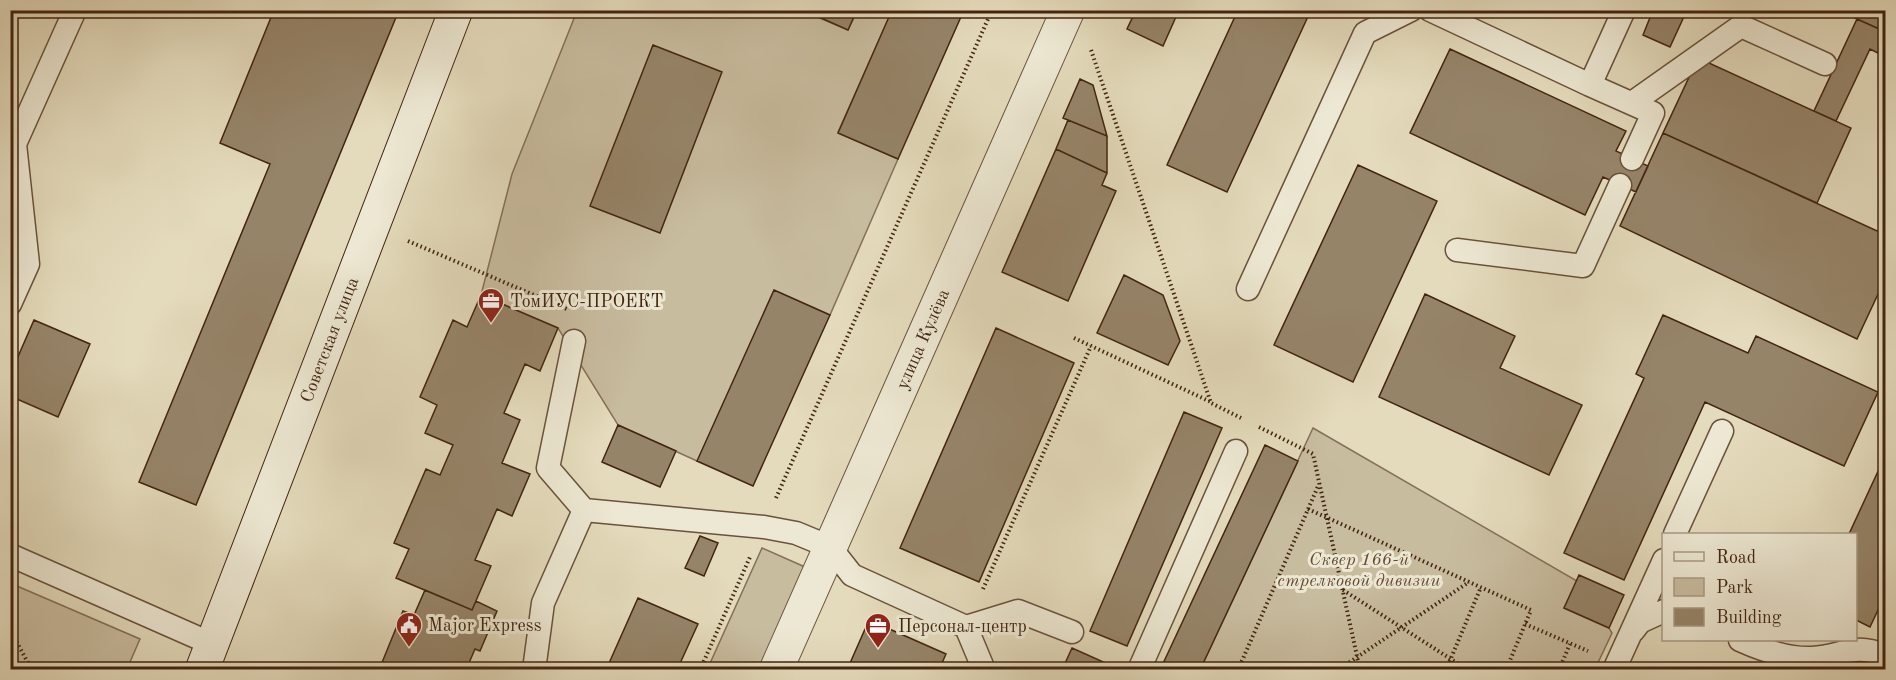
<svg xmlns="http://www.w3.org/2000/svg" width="1896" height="680" viewBox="0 0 1896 680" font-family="'Old Standard TT',serif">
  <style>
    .green { fill: #c8bc9f; stroke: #857058; stroke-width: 1.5 }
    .building { fill: #968469; stroke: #422510; stroke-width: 1.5 }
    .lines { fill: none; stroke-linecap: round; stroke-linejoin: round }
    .lane-casing { stroke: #6a523b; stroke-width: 25 }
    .street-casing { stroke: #6a523b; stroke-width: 35 }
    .secondary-casing { stroke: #422510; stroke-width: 35 }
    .path { stroke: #422510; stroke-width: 4; stroke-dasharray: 1.5 3; stroke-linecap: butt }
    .lane { stroke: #ede8d3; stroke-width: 22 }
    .street { stroke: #ede8d3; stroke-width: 33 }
    .secondary { stroke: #ede8d3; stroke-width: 33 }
    .labels { text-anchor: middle; stroke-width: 6; stroke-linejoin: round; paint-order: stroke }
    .poi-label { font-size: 18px; fill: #422510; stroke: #ede8d3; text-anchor: start }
    .street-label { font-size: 18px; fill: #422510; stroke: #ede8d3 }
    .park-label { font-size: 18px; font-style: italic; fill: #644b34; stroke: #ede8d3 }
  </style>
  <rect width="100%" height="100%" fill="#e4dbbc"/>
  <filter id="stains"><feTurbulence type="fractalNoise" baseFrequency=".00333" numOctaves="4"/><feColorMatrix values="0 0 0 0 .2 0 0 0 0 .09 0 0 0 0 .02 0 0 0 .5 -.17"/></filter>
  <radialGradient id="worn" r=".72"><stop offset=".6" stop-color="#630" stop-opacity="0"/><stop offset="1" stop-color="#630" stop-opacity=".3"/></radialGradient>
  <path class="green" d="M 577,11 L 803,11 L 848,30 L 857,11 L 892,11 L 838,132 L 898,159 L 830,315 L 697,461 L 618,425 L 558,328 L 481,295 L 512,174 Z
    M 1313,428 L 1577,581 L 1564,608 L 1609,628 L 1612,633 L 1595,669 L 1200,670 Z
    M 762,548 L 805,567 L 759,669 L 707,670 Z
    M 10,583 L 140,639 L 127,669 L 11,669 Z"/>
  <path class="building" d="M 274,10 L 399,10 L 196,505 L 139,482 L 270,164 L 220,143 Z
    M 803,10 L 857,10 L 848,30 Z
    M 892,10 L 964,10 L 898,159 L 838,133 Z
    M 1136,10 L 1179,10 L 1163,46 L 1127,29 Z
    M 1238,10 L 1311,10 L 1227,192 L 1167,165 Z
    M 1653,10 L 1687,10 L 1670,47 L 1643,35 Z
    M 1838,10 L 1886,10 L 1886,32 L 1857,19 Z
    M 1857,19 L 1886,32 L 1886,57 L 1870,49 L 1836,121 L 1814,111 Z
    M 653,45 L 722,72 L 660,233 L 590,206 Z
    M 1450,49 L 1626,131 L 1616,151 L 1648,166 L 1636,192 L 1603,177 L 1585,215 L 1410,133 Z
    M 1698,58 L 1851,128 L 1817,203 L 1663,133 Z
    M 1080,79 L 1093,85 L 1107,136 L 1063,118 Z
    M 1068,120 L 1107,136 L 1107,173 L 1056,149 Z
    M 1663,133 L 1886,235 L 1886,277 L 1857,339 L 1620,226 Z
    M 1056,149 L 1107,173 L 1102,185 L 1116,191 L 1068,301 L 1002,272 Z
    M 1358,165 L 1437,201 L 1353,382 L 1274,345 Z
    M 1124,275 L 1163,295 L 1180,341 L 1168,365 L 1097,333 Z
    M 774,290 L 830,315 L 753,486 L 697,461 Z
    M 1425,294 L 1515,336 L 1500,368 L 1582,405 L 1549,475 L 1379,397 Z
    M 481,295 L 558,328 L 540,371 L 525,364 L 504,413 L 520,420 L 502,463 L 530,474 L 512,516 L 497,509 L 475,560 L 491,566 L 472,610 L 396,578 L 409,549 L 394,543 L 426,469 L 440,475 L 453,445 L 425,433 L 437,405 L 420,397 L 453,320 L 467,327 Z
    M 1663,315 L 1748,353 L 1756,336 L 1878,392 L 1844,466 L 1705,402 L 1624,580 L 1564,553 L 1644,378 L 1636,374 Z
    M 34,320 L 90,344 L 58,417 L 10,396 L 10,375 Z
    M 996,328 L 1074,363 L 979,582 L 900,548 Z
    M 1184,412 L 1222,428 L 1127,646 L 1090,631 Z
    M 618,425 L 676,451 L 660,487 L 602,462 Z
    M 1265,445 L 1298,461 L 1200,670 L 1160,670 Z
    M 1886,454 L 1886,593 L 1870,627 L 1856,620 L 1856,534 L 1849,534 Z
    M 700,536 L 718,543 L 704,576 L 685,568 Z
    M 1579,575 L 1624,595 L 1609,628 L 1564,608 Z
    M 425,590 L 472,610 L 476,601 L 497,611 L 480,651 L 475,649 L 466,670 L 379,670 L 403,611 L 414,615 Z
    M 638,598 L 698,624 L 677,670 L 606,670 Z
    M 869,620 L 946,654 L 939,670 L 847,670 Z
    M 1072,648 L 1121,670 L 1062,670 Z"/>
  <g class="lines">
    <g class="lane-casing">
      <path id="lane" d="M 1430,10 L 1590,85
        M 1624,10 L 1590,85 L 1653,113 L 1632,159
        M 1632,103 L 1741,26 L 1825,64
        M 1457,250 L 1583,266 L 1620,185
        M 1248,289 L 1365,33 L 1411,10
        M 10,304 L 28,264 L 15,144 L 75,10
        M 574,341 L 548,468 L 584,510
        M 1675,534 L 1722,431
        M 10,555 L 212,644
        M 966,627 L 1018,611 L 1072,632
        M 1633,631 L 1640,622 L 1664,611
        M 1740,640 C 1762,650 1787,659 1812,658 C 1844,656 1853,642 1886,656
        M 534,670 L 543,603 L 584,510 L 764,527 L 796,533 L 830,547 L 852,575 L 966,627 L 984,670
        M 1139,670 L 1236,451
        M 1614,670 L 1664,560"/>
    </g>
    <g class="street-casing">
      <g id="street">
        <path id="s1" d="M 776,670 L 1068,10"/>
      </g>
    </g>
    <g class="secondary-casing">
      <g id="secondary">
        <path id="s2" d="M 202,670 L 456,10"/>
      </g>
    </g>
    <path class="path" d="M 1091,50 L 1211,403 L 1241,418
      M 408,241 L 569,310
      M 1074,338 L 1211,402
      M 1259,427 L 1313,454 L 1360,670
      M 776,498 L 992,10
      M 1308,509 L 1531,610 L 1506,670
      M 983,589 L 1091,346
      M 1343,590 L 1468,670
      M 1525,624 L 1588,651
      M 10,630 L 32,670
      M 700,670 L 750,557
      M 1238,670 L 1319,484
      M 1338,670 L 1469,582
      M 1446,670 L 1481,587
      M 1559,670 L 1570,644"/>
    <use href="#lane" class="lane"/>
    <use href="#street" class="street"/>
    <use href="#secondary" class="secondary"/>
  </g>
  <defs>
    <g id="office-pin" transform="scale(1.35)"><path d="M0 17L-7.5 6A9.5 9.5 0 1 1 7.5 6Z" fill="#8f2418" stroke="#ede8d3"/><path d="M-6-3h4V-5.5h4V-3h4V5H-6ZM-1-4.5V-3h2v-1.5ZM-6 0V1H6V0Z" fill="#fff"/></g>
    <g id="civic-pin" transform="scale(1.35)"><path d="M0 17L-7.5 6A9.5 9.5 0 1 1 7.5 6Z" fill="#8f2418" stroke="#ede8d3"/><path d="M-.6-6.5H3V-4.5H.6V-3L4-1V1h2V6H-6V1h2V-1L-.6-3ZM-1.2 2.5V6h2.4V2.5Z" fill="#fff"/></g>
  </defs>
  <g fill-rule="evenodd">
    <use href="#office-pin" x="491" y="301"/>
    <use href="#civic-pin" x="409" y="625"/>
    <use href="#office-pin" x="878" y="626"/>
  </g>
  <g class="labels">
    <g class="poi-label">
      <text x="510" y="307">ТомИУС-ПРОЕКТ</text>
      <text x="428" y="631">Major Express</text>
      <text x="898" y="632">Персонал-центр</text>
    </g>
    <g class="street-label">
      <text dy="6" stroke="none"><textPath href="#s2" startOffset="354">Советская улица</textPath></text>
      <text dy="6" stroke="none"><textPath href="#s1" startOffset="362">улица Кулёва</textPath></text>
    </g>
    <g class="park-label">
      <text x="1359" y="565">Сквер 166-й<tspan x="1359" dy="21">стрелковой дивизии</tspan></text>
    </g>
  </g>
  <rect width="1896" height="680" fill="none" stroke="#e4dbbc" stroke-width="36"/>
  <rect x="12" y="12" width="1872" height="656" fill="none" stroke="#422510" stroke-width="3"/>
  <rect x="18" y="18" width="1860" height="644" fill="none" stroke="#422510" stroke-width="1.5"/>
  <rect x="1662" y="533" width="195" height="108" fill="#ede8d3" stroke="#a99a85" stroke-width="1.5"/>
  <rect x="1674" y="552" width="30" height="9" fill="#ede8d3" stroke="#a99a85" stroke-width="1.5"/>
  <text x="1716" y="563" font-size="18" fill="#422510">Road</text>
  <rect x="1674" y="578" width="30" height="18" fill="#c8bc9f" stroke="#a99a85" stroke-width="1.5"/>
  <text x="1716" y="593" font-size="18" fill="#422510">Park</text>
  <rect x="1674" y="608" width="30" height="18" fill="#968469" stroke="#a99a85" stroke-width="1.5"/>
  <text x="1716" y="623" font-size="18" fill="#422510">Building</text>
  <rect width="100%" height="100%" filter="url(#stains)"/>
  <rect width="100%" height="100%" fill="url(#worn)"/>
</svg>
